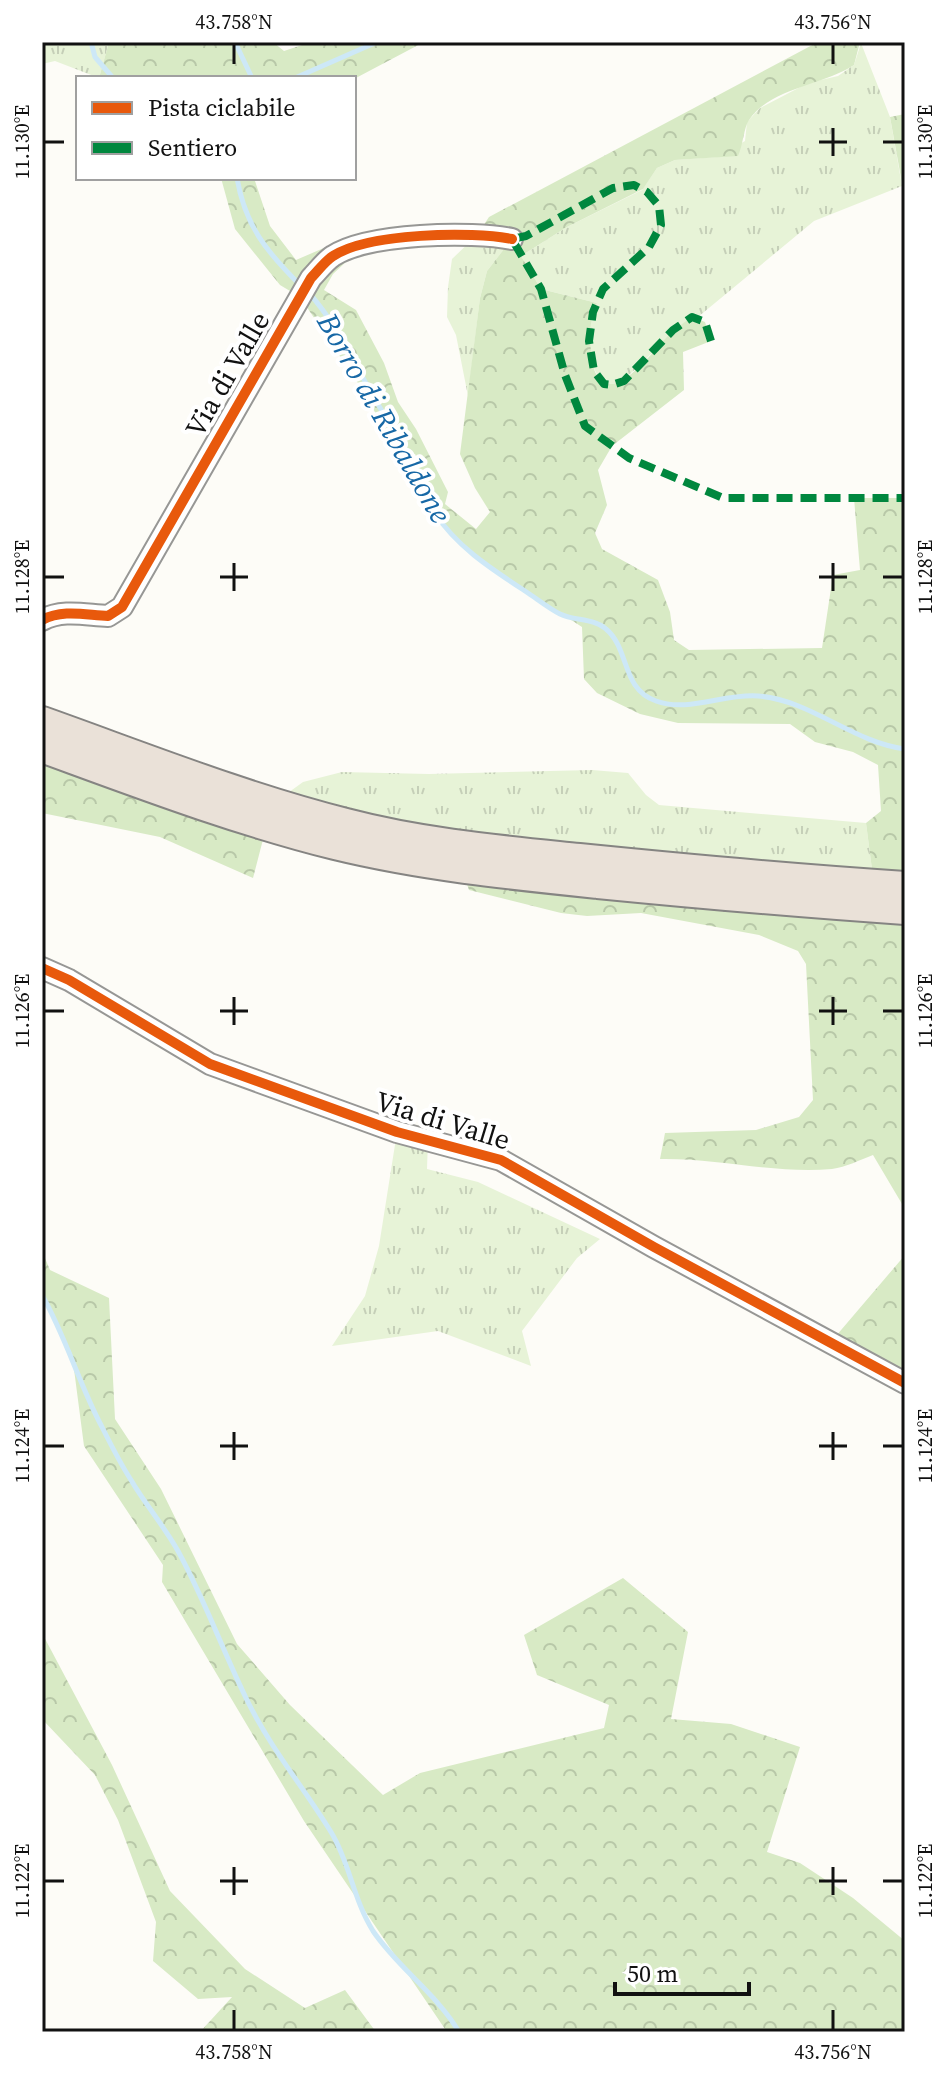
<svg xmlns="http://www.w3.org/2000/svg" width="947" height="2074" viewBox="0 0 947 2074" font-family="'Source Serif 4',serif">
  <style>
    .grass { fill: url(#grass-tufts) }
    .forest { fill: url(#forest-crowns) }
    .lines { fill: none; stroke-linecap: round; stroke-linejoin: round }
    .stream { stroke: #cde8f7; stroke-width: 5 }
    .minor-casing { stroke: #979795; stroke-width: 24 }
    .highway-casing { stroke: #858482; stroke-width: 34 }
    .minor { stroke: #fffffe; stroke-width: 20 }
    .highway { stroke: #eae1d8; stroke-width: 30 }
    .quiet { stroke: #00873e; stroke-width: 8; stroke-dasharray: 16 8; stroke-linecap: butt }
    .cycleway-casing { stroke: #fff; stroke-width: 15 }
    .cycleway { stroke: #e8590c; stroke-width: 10 }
    .ticks { fill: none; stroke: #111; stroke-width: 3 }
    .labels { text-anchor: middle; stroke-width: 8; stroke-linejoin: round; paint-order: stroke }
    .street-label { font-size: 28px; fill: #111; stroke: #fff }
    .water-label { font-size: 30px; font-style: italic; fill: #1768a6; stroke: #fff }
    .neatline { fill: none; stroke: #111; stroke-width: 3 }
    .ticks-label { font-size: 20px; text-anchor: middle; fill: #111 }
  </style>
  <defs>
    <pattern id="grass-tufts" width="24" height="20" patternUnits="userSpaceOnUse" patternTransform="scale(2)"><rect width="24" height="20" fill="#e7f3d7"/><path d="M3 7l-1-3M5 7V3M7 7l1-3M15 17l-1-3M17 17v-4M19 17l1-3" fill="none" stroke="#c5cfb8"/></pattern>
    <pattern id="forest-crowns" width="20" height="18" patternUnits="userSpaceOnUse" patternTransform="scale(2)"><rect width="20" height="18" fill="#d8eac5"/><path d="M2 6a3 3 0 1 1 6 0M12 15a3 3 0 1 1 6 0" fill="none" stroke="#b8c8a8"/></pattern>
  </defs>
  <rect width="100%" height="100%" fill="#fdfcf7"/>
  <path class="grass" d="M 42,42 L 109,42 L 99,78 L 55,61 L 42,64 Z
    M 861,43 L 890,117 L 902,186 L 814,221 L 698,317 C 670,319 623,403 601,380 C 592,370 589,353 589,339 C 589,327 592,314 597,303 L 541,289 L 521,256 L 567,227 L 642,190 L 657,168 L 675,160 L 717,157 L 745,141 L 747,122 L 760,108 L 808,83 L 838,76 L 854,65 Z
    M 477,235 L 512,239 L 487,271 L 480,298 L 468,396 L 456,335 L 447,317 L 448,287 L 452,259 Z
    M 592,770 L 628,773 L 646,795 L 659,805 L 866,823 L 874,885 L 753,877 L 274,803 L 303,782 L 342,772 L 429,774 Z
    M 397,1132 L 428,1140 L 427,1169 L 478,1182 L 600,1239 L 577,1258 L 522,1331 L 531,1366 L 438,1331 L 332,1346 L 365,1296 L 379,1246 Z"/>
  <path class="forest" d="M 109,42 L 273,42 L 284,51 L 311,42 L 424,42 L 354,79 L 99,78 Z
    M 818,42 L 860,42 L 854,65 C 824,85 770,88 749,120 C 744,127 743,145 738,156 L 675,160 L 657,168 L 643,189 L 567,227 L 521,256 L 541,289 L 597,303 C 588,323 589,343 593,364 C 594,371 596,375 601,380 C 620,399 658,344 672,332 C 678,326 685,322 692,317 L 705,322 L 711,341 L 683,352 L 684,390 L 612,446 L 598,470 L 607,505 L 595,533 L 602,549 L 658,580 L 670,612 L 674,640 L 689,650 L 822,648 L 833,575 L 860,570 L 854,498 L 905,498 L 905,887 L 874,885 L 866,823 L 881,811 L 878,765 L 853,752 L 815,742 L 790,724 L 678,723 L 640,714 L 597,693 L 584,679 L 582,627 L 475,558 L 435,517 L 360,386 L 300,297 L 280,285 L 235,229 L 221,178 L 254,178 L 270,226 L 296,260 L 333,244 L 342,251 L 347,261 L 333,274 L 324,290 L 356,310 L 384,363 L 398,402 L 416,429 L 448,492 L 445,504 L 476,529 L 490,512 L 475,488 L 460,454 L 480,298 L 487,271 L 511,240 L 477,235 L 489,217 Z
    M 905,114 L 905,200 L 890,117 Z
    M 42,747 L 267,824 L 253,878 L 160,837 L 42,813 Z
    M 461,867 L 905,909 L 905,1209 L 873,1155 C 860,1160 846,1167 832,1169 C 775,1174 717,1158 660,1159 L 665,1133 L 756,1130 L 799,1117 L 813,1100 L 806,964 L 798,951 L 759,935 L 641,913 L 587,916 L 561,913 L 469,890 Z
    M 42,1251 L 50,1270 L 109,1298 L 115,1419 L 161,1489 L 237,1644 L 290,1705 L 383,1795 L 420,1773 L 604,1728 L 609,1705 L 537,1675 L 524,1635 L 623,1578 L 688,1632 L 671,1719 L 731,1724 L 800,1747 L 767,1852 L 800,1863 L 853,1898 L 905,1941 L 905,2032 L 447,2032 L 304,1821 L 162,1582 L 163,1565 L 84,1446 L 72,1354 L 42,1295 Z
    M 905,1255 L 905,1383 L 830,1343 Z
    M 42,1633 L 112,1765 L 170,1891 L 245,1969 L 305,2008 L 345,1990 L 376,2032 L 200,2032 L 232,1997 L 198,1999 L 153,1961 L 156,1922 L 118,1820 L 95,1775 L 42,1719 Z"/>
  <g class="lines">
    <path class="stream" d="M 91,42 L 95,57 L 113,78
      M 235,42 L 252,78
      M 295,78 L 377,42
      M 237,178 C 245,226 267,252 300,285
      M 308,292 C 333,319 351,356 369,389 C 384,415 401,441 414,468 C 421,482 425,499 434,512 C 457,547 490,568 525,591 C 536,598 548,608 560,614 C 574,621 594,618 606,629 C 630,649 621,689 656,701 C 688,713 725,693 758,696 C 811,700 852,742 905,749
      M 42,1295 C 66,1337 79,1384 102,1427 C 111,1445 120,1463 131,1480 C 145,1504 164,1526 178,1551 C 205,1600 224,1654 249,1704 C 272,1750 304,1788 331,1832 C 350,1863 353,1899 373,1931 C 398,1968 437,1994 459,2032"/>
    <g class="minor-casing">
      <path id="minor" d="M 42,620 C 63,609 85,615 108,616 L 122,607 L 311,278 C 318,271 325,261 333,256 C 368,233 472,231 512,239
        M 42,968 L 69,980 L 210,1064 L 397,1132 L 501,1160 L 654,1247 L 905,1383"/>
    </g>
    <g class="highway-casing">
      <path id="highway" d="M 42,722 C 143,758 243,798 346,824 C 422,844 502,851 579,859 C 688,870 796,880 905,887
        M 42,747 C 138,782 235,819 335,844 C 421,865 510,874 598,883 C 700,893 802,902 905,909"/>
    </g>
    <use href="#minor" class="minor"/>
    <use href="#highway" class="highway"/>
    <path class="quiet" d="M 711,341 L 705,322 L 692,317 L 673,330 L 624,381 L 612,385 L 604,384 L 594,371 L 589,341 L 593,312 L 603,289 L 649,247 L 661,225 L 659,206 L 647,192 L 634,185 L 613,188 L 526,236 L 512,239 L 541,289 L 565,375 L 585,426 L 629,458 L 723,498 L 905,498"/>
    <g class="cycleway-casing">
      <path id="cycleway" d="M 42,620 C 63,609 85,615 108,616 L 122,607 L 311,278 C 318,271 325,261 333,256 C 368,233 472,231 512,239
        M 42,968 L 69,980 L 210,1064 L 397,1132 L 501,1160 L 654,1247 L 905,1383"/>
    </g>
    <use href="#cycleway" class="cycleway"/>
  </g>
  <path class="ticks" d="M 234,44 L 234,64M 833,44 L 833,64M 833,128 L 833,156M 44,142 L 64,142M 819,142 L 847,142M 883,142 L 903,142M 234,563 L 234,591M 833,563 L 833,591M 44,577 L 64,577M 220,577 L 248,577M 819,577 L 847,577M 883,577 L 903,577M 234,997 L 234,1025M 833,997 L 833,1025M 44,1011 L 64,1011M 220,1011 L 248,1011M 819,1011 L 847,1011M 883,1011 L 903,1011M 234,1432 L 234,1460M 833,1432 L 833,1460M 44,1446 L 64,1446M 220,1446 L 248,1446M 819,1446 L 847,1446M 883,1446 L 903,1446M 234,1867 L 234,1895M 833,1867 L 833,1895M 44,1881 L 64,1881M 220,1881 L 248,1881M 819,1881 L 847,1881M 883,1881 L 903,1881M 234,2010 L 234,2030M 833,2010 L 833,2030"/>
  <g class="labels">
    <g class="street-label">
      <text transform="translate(227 374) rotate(-60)" y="10">Via di Valle</text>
      <text transform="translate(443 1120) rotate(17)" y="10">Via di Valle</text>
    </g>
    <g class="water-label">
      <text transform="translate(384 418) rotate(60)" y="10">Borro di Ribaldone</text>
    </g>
  </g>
  <rect width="947" height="2074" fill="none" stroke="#ffffff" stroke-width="88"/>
  <rect x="76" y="76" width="280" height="104" fill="#ffffff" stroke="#a0a0a0" stroke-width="2"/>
  <rect x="92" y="102" width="40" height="12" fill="#e8590c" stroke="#a0a0a0" stroke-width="2"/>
  <text x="148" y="116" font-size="24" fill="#111111">Pista ciclabile</text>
  <rect x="92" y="142" width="40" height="12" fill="#00873e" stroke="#a0a0a0" stroke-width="2"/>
  <text x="148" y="156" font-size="24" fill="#111111">Sentiero</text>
  <path d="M615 1982v12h134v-12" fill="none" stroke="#111111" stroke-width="4"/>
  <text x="627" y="1982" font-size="24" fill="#111111" stroke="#ffffff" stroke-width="6" paint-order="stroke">50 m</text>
  <rect x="44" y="44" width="859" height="1986" class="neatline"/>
  <g class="ticks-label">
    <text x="234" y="29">43.758°N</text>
    <text x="833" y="29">43.756°N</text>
    <text transform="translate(925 142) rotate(-90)" y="7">11.130°E</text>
    <text transform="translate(22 142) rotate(-90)" y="7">11.130°E</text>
    <text transform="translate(925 577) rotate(-90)" y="7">11.128°E</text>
    <text transform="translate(22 577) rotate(-90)" y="7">11.128°E</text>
    <text transform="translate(925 1011) rotate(-90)" y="7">11.126°E</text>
    <text transform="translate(22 1011) rotate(-90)" y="7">11.126°E</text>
    <text transform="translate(22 1446) rotate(-90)" y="7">11.124°E</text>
    <text transform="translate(925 1446) rotate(-90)" y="7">11.124°E</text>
    <text transform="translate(925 1881) rotate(-90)" y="7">11.122°E</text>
    <text transform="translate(22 1881) rotate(-90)" y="7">11.122°E</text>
    <text x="234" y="2059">43.758°N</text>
    <text x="833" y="2059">43.756°N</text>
  </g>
</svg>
